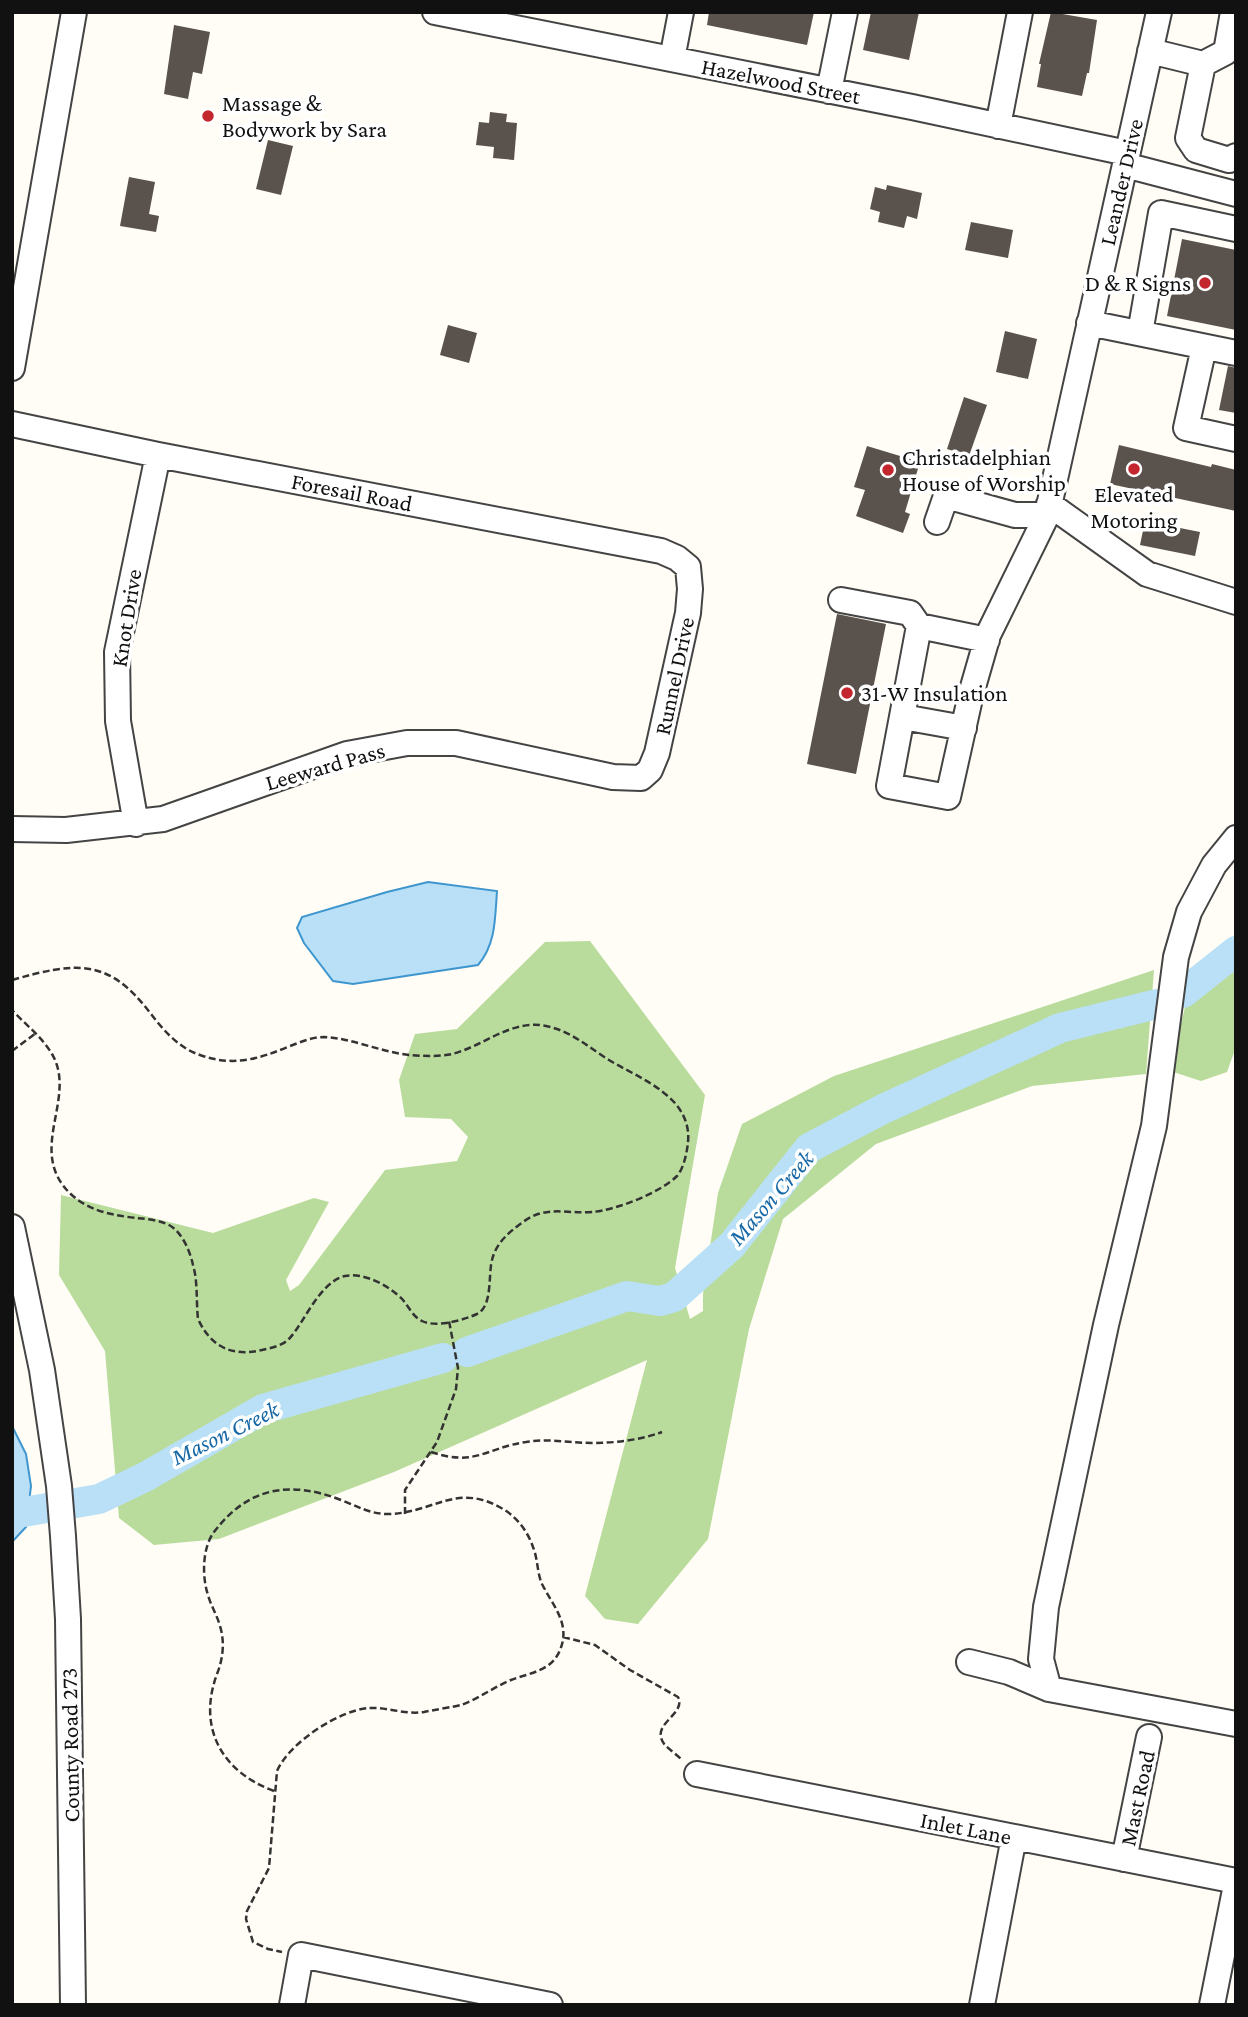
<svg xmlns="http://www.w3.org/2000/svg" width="1248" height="2017" viewBox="0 0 1248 2017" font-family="'Crimson Pro',serif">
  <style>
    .forest { fill: #b9dc9c }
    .water { fill: #b9e0f7; stroke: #3f96cf; stroke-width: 2 }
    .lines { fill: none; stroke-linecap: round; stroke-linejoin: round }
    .river { stroke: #b9e0f7; stroke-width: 30 }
    .building { fill: #5a524d }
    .minor-casing { stroke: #444; stroke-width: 28 }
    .path { stroke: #333; stroke-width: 2.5; stroke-dasharray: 7 3.5; stroke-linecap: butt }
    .minor { stroke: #fff; stroke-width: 24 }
    .poi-dot { fill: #c4262e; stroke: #fff; stroke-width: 2.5 }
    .labels { text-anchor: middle; stroke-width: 7; stroke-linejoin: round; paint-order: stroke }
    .street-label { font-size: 23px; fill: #111; stroke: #fff }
    .poi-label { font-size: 23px; fill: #111; stroke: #fff; text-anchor: start }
    .water-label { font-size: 24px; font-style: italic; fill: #1768a6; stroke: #fff }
  </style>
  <rect width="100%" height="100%" fill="#fffdf5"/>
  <path class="forest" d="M 1236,934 L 1236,1047 L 1227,1072 L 1201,1081 L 1170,1071 L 1193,973 Z
    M 590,941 L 705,1095 L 675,1268 L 690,1319 L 703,1311 L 703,1294 L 718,1193 L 742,1124 L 834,1076 L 1154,970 L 1146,1074 L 1032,1086 L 876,1144 L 783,1219 L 749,1329 L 708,1539 L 638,1624 L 605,1619 L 585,1596 L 647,1360 L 394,1472 L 219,1539 L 154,1545 L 119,1518 L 105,1351 L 59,1275 L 61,1195 L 213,1233 L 314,1198 L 329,1202 L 286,1280 L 290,1291 L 299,1285 L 385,1170 L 457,1161 L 468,1137 L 451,1119 L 405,1117 L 399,1080 L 415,1034 L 457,1029 L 545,942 Z"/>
  <path class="water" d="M 428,882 L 497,891 C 495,918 496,944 478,965 L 353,984 L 333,981 L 304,943 L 297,928 L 302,917 L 387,892 Z
    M 12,1426 L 26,1454 L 31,1486 L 26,1527 L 12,1542 Z"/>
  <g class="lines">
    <path class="river" d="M 1183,993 L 1236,951
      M 467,1352 L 627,1296 L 660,1301 L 674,1297 L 732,1245 L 809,1148 L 883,1109 L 1060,1028 L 1157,1004
      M 12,1514 L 99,1499 L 145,1477 L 263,1409 L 443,1358"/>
  </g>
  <path class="building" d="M 709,12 L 814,12 L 807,45 L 707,25 Z
    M 871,12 L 919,12 L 909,60 L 863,50 Z
    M 1051,12 L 1097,20 L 1089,73 L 1087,73 L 1082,96 L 1037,87 L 1041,64 L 1039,64 Z
    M 174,25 L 210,32 L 202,74 L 193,72 L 188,99 L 164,94 Z
    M 490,112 L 507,114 L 506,122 L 517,123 L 514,160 L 493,158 L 494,147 L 476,145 L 479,122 L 489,123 Z
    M 268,140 L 293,146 L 281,195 L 256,189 Z
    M 129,177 L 155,182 L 149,214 L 159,216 L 156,232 L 120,226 Z
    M 887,185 L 922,193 L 917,219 L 907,216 L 904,228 L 878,222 L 880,212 L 870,209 L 875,187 L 886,190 Z
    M 971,222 L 1013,230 L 1008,258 L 965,250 Z
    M 1182,239 L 1236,250 L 1236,330 L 1167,316 Z
    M 448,325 L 477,333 L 469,363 L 440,355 Z
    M 1005,331 L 1037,339 L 1028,379 L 996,372 Z
    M 1228,366 L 1236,368 L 1236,413 L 1219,410 Z
    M 964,397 L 987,405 L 969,456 L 947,449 Z
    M 1119,445 L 1211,467 L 1212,464 L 1236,470 L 1236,511 L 1110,484 Z
    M 867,446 L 920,462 L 905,512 L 910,514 L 903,533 L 856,516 L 865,490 L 854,487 Z
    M 1145,521 L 1200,532 L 1195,556 L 1140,545 Z
    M 837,614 L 886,624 L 856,774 L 807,764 Z"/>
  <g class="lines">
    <g class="minor-casing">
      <path id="minor" d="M 435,12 L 912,107 L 1127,153
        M 1150,51 L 1203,64
        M 1226,52 L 1203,64 L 1188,138 L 1196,150 L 1229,160 L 1236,156
        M 1226,52 L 1233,12
        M 672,59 L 681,12
        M 829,91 L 845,12
        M 998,126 L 1020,12
        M 1125,165 L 1236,194
        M 1089,323 L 1236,353
        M 1140,333 L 1161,213 L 1236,229
        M 1204,347 L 1186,428 L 1236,439
        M 12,368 L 74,12
        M 12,424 L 158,455 L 661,551 L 677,558 L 688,567 L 690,589 L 688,613 L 657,753 L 650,770 L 641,778 L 613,777 L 456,743 L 407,743 L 347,754 L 163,819 L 66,830 L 12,829
        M 1049,504 L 1147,574 L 1236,602
        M 937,522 L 946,496 L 1015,515 L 1047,515
        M 841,600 L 910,613 L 919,626
        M 987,640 L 919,626 L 889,786 L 948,797 L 971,694 L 988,635 L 1047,515 L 1159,12
        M 903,717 L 964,728
        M 136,824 L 118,721 L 117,652 L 158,455
        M 12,1227 L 42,1370 L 59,1486 L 63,1536 L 68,1619 L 73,2005
        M 969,1662 L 1009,1672 L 1049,1689 L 1236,1724
        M 1049,1689 L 1041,1659 L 1046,1607 L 1106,1325 L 1154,1126 L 1176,957 L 1189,912 L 1214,865 L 1236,838
        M 697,1774 L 1236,1881
        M 1124,1859 L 1149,1737
        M 292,2005 L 301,1955 L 550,2005
        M 982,2005 L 1014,1837
        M 1212,2005 L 1236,1885"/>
    </g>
    <path class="path" d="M 12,980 C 76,962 108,957 151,1014 C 164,1031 179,1048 200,1055 C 233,1067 259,1059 290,1046 C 301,1042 312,1037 324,1037 C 351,1038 381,1052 409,1055 C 423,1056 438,1057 452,1054 C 484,1046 511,1019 546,1026 C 571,1031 588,1047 609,1060 C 627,1071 647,1079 664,1093 C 680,1105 690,1122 688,1142 C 687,1152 684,1168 677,1176 C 660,1193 616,1210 592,1212 C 566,1214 546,1205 523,1222 C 509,1232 496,1243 492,1260 C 488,1275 493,1306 477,1314 C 464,1320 436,1328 422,1321 C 413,1317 409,1307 403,1300 C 390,1286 364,1272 345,1276 C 319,1282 304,1324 288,1340 C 281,1346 271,1348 262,1350 C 232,1357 211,1347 198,1319 C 196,1301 198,1282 193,1265 C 190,1251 182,1232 169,1225 C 159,1220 147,1219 137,1218 C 108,1215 80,1209 62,1184 C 33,1143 76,1095 52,1054 C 42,1037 26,1025 12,1010
      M 12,1051 L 36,1033
      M 431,1452 C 476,1467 485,1448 526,1442 C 548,1438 570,1443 592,1443 C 616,1443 640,1440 662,1432
      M 405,1514 L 405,1490 L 437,1442 L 456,1389 L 458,1368 L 449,1321
      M 563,1637 L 595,1645 L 630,1670 L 678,1697 C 687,1715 648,1724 665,1745 C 670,1750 677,1755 682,1760
      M 274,1791 C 222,1772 197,1728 217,1674 C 223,1659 225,1642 220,1626 C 217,1615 211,1606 208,1595 C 202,1577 202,1548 214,1532 C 248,1487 290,1480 341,1500 C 357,1506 370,1514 387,1514 C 433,1514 456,1481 503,1509 C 517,1517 528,1532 533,1547 C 538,1559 537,1573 542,1584 C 553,1606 571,1624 560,1650 C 552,1671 529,1673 511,1680 C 494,1687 478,1699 461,1705 C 453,1707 433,1710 424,1712 C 406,1715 387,1707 369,1708 C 339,1710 289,1743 277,1771 L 269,1868 L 247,1911 L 246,1919 L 253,1942 L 268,1949 L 282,1952"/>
    <use href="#minor" class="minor"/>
  </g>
  <g class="poi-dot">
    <circle cx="208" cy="116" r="7"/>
    <circle cx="1205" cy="283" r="7"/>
    <circle cx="1134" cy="469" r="7"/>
    <circle cx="888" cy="470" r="7"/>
    <circle cx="847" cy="693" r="7"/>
  </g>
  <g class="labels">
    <g class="street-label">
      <text transform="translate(781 81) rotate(11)" y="8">Hazelwood Street</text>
      <text transform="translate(1121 182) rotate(-77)" y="8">Leander Drive</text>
      <text transform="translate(352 492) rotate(11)" y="8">Foresail Road</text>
      <text transform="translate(126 618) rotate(-81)" y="8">Knot Drive</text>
      <text transform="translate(674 676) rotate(-78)" y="8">Runnel Drive</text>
      <text transform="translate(325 766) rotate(-16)" y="8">Leeward Pass</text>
      <text transform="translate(70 1745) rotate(-91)" y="8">County Road 273</text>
      <text transform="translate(1137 1798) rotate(-78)" y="8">Mast Road</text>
      <text transform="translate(966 1828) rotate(11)" y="8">Inlet Lane</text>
    </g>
    <g class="poi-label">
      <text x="222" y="111">Massage &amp;<tspan x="222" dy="26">Bodywork by Sara</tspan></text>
      <text x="1191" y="291" text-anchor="end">D &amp; R Signs</text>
      <text x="902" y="465">Christadelphian<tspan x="902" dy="26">House of Worship</tspan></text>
      <text x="1134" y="502" text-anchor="middle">Elevated<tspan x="1134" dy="26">Motoring</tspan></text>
      <text x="861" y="701">31-W Insulation</text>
    </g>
    <g class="water-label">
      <text transform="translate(771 1198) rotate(-49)" y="8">Mason Creek</text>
      <text transform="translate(225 1433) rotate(-26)" y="8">Mason Creek</text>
    </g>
  </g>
  <rect width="1248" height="2017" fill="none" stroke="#111111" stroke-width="28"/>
</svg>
